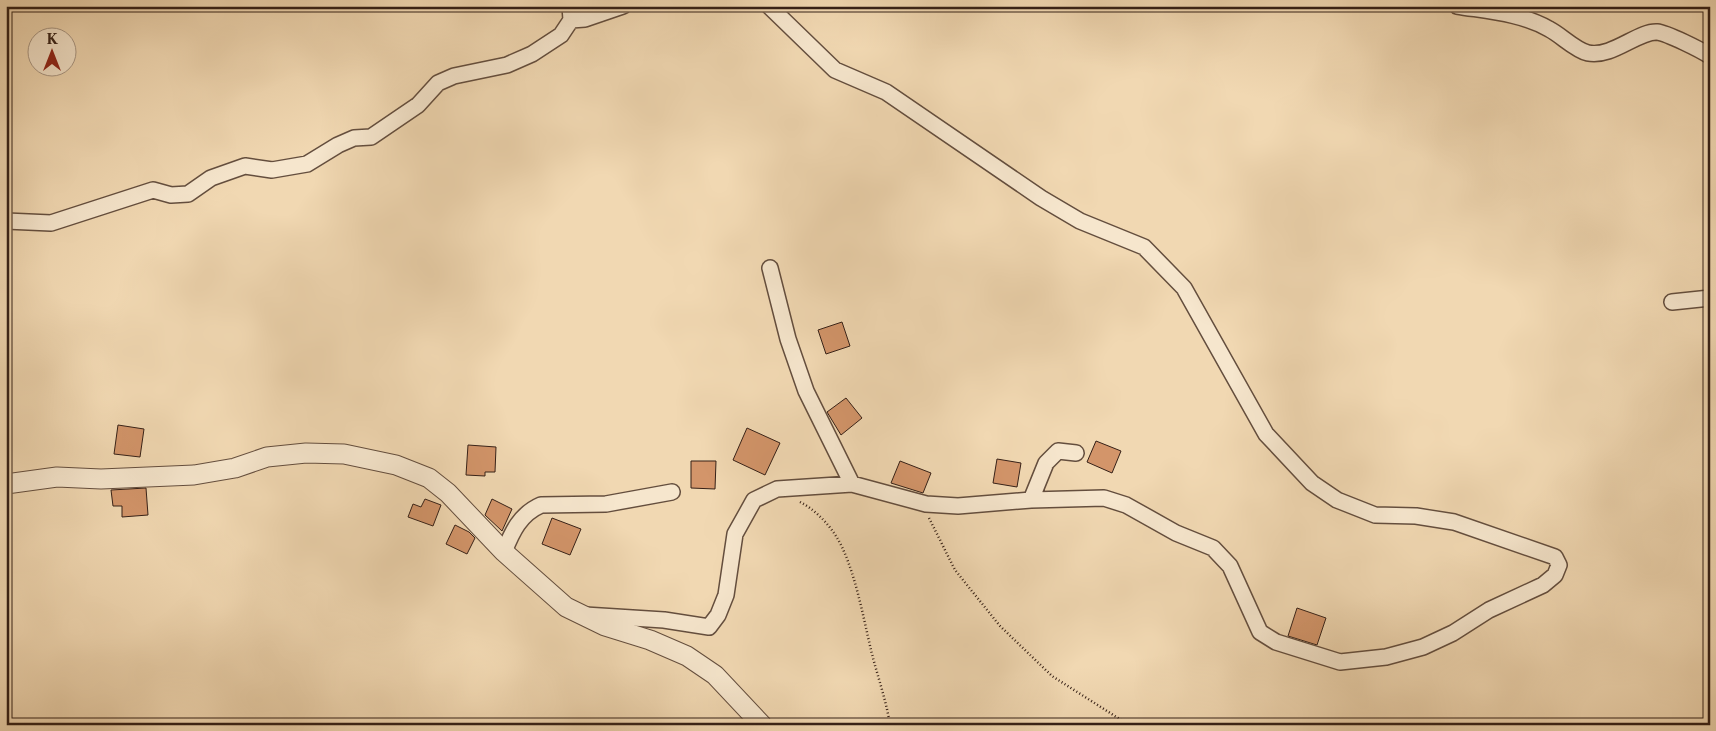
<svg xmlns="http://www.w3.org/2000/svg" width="1716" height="731" viewBox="0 0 1716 731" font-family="'Libre Caslon Text',serif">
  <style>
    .building { fill: #d3956a; stroke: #352017 }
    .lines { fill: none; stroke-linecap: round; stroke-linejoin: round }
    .minor-casing { stroke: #644e3e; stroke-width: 18 }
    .tertiary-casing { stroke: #644e3e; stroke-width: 21 }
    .path { stroke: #352017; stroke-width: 2.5; stroke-dasharray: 1 2.5; stroke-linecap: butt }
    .minor { stroke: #f6e6cd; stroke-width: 15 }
    .tertiary { stroke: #f6e6cd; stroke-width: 19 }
  </style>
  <rect width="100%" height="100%" fill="#f1d8b2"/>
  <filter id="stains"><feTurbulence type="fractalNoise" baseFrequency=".004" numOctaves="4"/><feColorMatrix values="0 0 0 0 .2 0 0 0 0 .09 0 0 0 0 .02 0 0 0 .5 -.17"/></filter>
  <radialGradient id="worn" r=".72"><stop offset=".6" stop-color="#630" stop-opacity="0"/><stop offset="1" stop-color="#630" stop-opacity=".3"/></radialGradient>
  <path class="building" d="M 842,322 L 850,346 L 826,354 L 818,330 Z
    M 846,398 L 862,418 L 841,435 L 827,412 Z
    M 118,425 L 144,429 L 140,457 L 114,454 Z
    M 747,428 L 780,443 L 765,475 L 733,460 Z
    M 1096,441 L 1121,451 L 1112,473 L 1087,462 Z
    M 468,445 L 496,447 L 495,472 L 485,472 L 485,476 L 466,475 Z
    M 997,459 L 1021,463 L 1017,487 L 993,483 Z
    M 691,461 L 716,461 L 715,489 L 691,488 Z
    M 900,461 L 931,473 L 923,493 L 891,483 Z
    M 146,488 L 148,515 L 122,517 L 122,506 L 113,506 L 111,490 Z
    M 425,499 L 441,505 L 433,526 L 408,517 L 413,504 L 421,507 Z
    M 492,499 L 512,509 L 502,531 L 485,515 Z
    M 552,518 L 581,529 L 570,555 L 542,544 Z
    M 455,525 L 469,532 L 475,538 L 467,554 L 446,544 Z
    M 1297,608 L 1326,618 L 1317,645 L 1288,636 Z"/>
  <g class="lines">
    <g class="minor-casing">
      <path id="minor" d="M 570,6 L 571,20 L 585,19 L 623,6
        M 1457,6 C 1487,11 1521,13 1549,29 C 1561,35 1575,50 1588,53 C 1612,58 1638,31 1657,32 C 1667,33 1701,50 1710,56
        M 6,221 L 51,223 L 153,190 L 171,195 L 188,194 L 211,178 L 245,166 L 272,170 L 307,164 L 338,145 L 354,138 L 371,137 L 418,105 L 438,83 L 454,76 L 507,65 L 532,54 L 561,35 L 571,20
        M 770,268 L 788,339 L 806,391 L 852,484
        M 1672,302 L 1710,298
        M 1031,500 L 1046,463 L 1058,451 L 1076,453
        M 504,552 C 512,532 520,514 541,505 L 606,504 L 672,492
        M 585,615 L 664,620 L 709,627 L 718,615 L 726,595 L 735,534 L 754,500 L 777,489 L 852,484 L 926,504 L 958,506 L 1031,500 L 1104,498 L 1126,505 L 1176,533 L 1213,548 L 1230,566 L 1260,632 L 1276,642 L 1340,662 L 1386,657 L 1423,647 L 1453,633 L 1489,610 L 1543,585 L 1555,575 L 1559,565 L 1555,557 L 1454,522 L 1416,516 L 1375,515 L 1337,500 L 1312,483 L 1266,434 L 1184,288 L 1144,247 L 1080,221 L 1041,198 L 886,92 L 835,70 L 769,6"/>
    </g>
    <g class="tertiary-casing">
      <path id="tertiary" d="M 6,484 L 57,477 L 101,479 L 194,475 L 235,468 L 267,457 L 306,453 L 344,454 L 396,465 L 429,478 L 448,493 L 504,552 L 566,607 L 605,626 L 650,640 L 687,656 L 715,675 L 762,725"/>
    </g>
    <path class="path" d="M 800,502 C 814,509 827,522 836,536 C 854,565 863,616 871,650 C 877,675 886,699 890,725
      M 929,518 L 955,570 L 1000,626 L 1052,676 L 1129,725"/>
    <use href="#minor" class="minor"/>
    <use href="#tertiary" class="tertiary"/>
  </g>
  <rect width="1716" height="731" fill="none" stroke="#f1d8b2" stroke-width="25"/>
  <rect x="8" y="8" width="1701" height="716" fill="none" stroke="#352017" stroke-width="2.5"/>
  <rect x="12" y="12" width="1691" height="706" fill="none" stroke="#352017"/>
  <g transform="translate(52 52)"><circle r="24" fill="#f6e6cd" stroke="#a99784"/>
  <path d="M0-4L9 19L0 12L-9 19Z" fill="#8f2418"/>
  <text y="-8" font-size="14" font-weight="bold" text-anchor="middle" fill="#352017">K</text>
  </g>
  <rect width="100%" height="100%" filter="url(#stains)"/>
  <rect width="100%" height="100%" fill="url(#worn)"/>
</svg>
